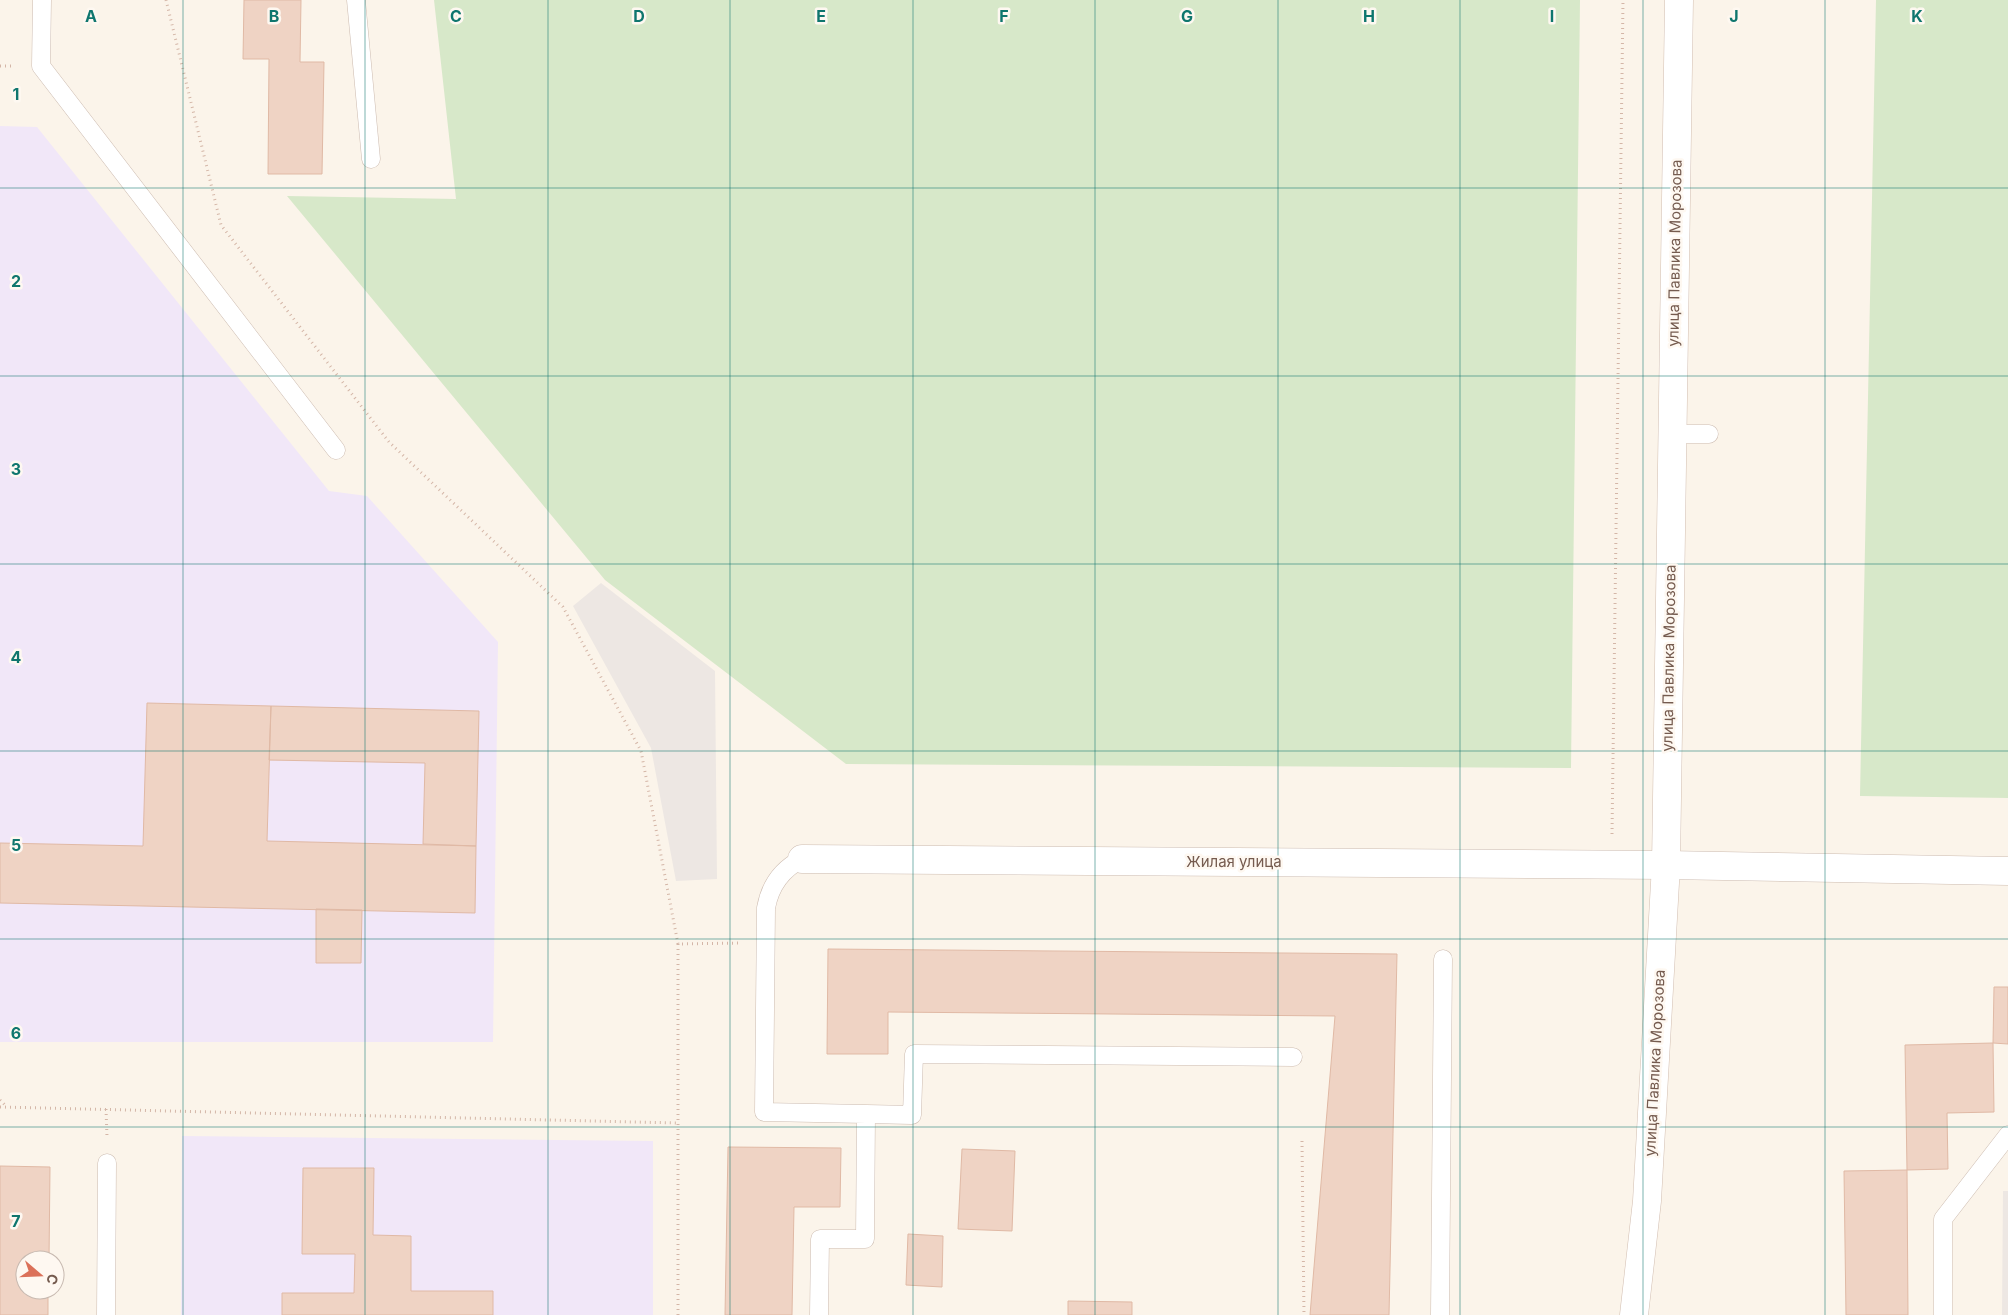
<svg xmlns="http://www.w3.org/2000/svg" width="2008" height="1315" viewBox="0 0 2008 1315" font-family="Inter,sans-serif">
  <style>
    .industrial { fill: #ede7e3 }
    .education { fill: #f1e7f8 }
    .green { fill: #d7e8c9 }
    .building { fill: #efd3c4; stroke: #e0b9a5 }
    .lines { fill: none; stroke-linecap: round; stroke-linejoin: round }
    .lane-casing { stroke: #cdbcb1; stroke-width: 19 }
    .street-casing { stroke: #cdbcb1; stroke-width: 29 }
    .secondary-casing { stroke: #d2beb1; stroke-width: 29 }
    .path { stroke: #d4b6a7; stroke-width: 3; stroke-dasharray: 1 4; stroke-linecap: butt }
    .lane { stroke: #fff; stroke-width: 18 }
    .street { stroke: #fff; stroke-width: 28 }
    .secondary { stroke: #fff; stroke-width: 28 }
    .grid { fill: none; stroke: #0f766e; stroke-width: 1; stroke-opacity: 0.55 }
    .labels { text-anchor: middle; stroke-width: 5; stroke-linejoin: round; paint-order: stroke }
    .street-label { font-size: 15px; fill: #755b4f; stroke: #fef8f1 }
    .grid-label { font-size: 16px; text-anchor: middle; font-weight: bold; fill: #0f766e; stroke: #fef8f1; stroke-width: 5; stroke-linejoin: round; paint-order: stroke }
  </style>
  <rect width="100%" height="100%" fill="#fbf4ea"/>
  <path class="industrial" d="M 601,583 L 715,671 L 717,879 L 676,881 L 651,748 L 573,606 Z
    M 2003,1191 L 2008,1191 L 2008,1315 L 2002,1315 Z"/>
  <path class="education" d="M 0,126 L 37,127 L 329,491 L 367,496 L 498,642 L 493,1042 L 0,1042 Z
    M 182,1136 L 653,1141 L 653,1315 L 181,1315 Z"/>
  <path class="green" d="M 434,0 L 1580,0 L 1571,768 L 846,764 L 605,580 L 287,196 L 456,199 Z
    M 1876,0 L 2008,0 L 2008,798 L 1860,796 Z"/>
  <path class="building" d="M 244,0 L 301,0 L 300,62 L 324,62 L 322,174 L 268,174 L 269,59 L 243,59 Z
    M 147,703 L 271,706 L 267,841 L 476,846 L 475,913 L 0,903 L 0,843 L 143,846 Z
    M 271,706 L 479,711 L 476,846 L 423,844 L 425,763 L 269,760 Z
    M 316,909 L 362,910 L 361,963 L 316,963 Z
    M 828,949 L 1397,954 L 1389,1315 L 1310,1315 L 1335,1016 L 888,1012 L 888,1054 L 827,1054 Z
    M 1994,987 L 2008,987 L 2008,1044 L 1993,1043 Z
    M 1993,1043 L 1994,1112 L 1947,1113 L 1948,1169 L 1907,1170 L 1905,1045 Z
    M 728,1147 L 841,1148 L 840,1207 L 794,1207 L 792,1315 L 725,1315 Z
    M 962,1149 L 1015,1151 L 1012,1231 L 958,1229 Z
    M 0,1166 L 50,1167 L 49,1260 L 25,1260 L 25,1290 L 48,1290 L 48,1315 L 0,1315 Z
    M 303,1168 L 374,1168 L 373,1235 L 411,1236 L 411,1291 L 493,1291 L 493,1315 L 282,1315 L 282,1293 L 354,1293 L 355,1254 L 302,1254 Z
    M 1907,1170 L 1908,1315 L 1846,1315 L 1844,1171 Z
    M 908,1234 L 943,1236 L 942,1287 L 906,1285 Z
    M 1068,1301 L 1132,1302 L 1132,1315 L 1068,1315 Z"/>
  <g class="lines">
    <g class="lane-casing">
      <path id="lane" d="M 42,0 L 41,66 L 336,450
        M 356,0 L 371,159
        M 1673,434 L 1709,434
        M 802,859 C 782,869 770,886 766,908 L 764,1112 L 866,1114 L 865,1239 L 820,1239 L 819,1315
        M 866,1114 L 912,1115 L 914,1054 L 1293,1057
        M 106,1315 L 107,1163
        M 1440,1315 L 1443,959
        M 1943,1315 L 1943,1219 L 2008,1135"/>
    </g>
    <g class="street-casing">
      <path id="street" d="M 802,859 L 1666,865 L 2008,871"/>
    </g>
    <g class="secondary-casing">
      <path id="secondary" d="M 1634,1315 L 1647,1201 L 1666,865 L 1679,0"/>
    </g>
    <path class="path" d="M 166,0 L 221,225 L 389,442 L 563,607 L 641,751 L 678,944
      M 0,66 L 15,66
      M 1612,834 L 1623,0
      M 0,1100 L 7,1107
      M 0,1107 L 677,1123
      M 106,1109 L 107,1137
      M 1302,1141 L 1304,1315
      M 678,1315 L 678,944 L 741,943"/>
    <use href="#lane" class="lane"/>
    <use href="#street" class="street"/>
    <use href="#secondary" class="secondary"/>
  </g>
  <path class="grid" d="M 183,0 L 183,1315M 365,0 L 365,1315M 548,0 L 548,1315M 730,0 L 730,1315M 913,0 L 913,1315M 1095,0 L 1095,1315M 1278,0 L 1278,1315M 1460,0 L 1460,1315M 1643,0 L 1643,1315M 1825,0 L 1825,1315M 0,188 L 2008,188M 0,376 L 2008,376M 0,564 L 2008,564M 0,751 L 2008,751M 0,939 L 2008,939M 0,1127 L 2008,1127"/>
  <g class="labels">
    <g class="street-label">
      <text transform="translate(1675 253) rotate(-89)" y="5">улица Павлика Морозова</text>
      <text transform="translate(1669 658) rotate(-89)" y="5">улица Павлика Морозова</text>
      <text x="1234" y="867">Жилая улица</text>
      <text transform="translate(1655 1063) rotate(-87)" y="5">улица Павлика Морозова</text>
    </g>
  </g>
  <g class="grid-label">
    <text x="91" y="22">A</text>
    <text x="274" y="22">B</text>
    <text x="456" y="22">C</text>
    <text x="639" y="22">D</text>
    <text x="821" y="22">E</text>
    <text x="1004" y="22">F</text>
    <text x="1187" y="22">G</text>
    <text x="1369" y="22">H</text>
    <text x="1552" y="22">I</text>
    <text x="1734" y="22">J</text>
    <text x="1917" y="22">K</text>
    <text x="16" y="100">1</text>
    <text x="16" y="287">2</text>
    <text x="16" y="475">3</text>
    <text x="16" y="663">4</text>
    <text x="16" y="851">5</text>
    <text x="16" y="1039">6</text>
    <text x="16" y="1227">7</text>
  </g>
  <g transform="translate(40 1275) rotate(109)"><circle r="24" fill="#fef8f1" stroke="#c7b9b0"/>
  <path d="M0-4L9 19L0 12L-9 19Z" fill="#db7159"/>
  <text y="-8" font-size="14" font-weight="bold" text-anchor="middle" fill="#755b4f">С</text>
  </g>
</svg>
